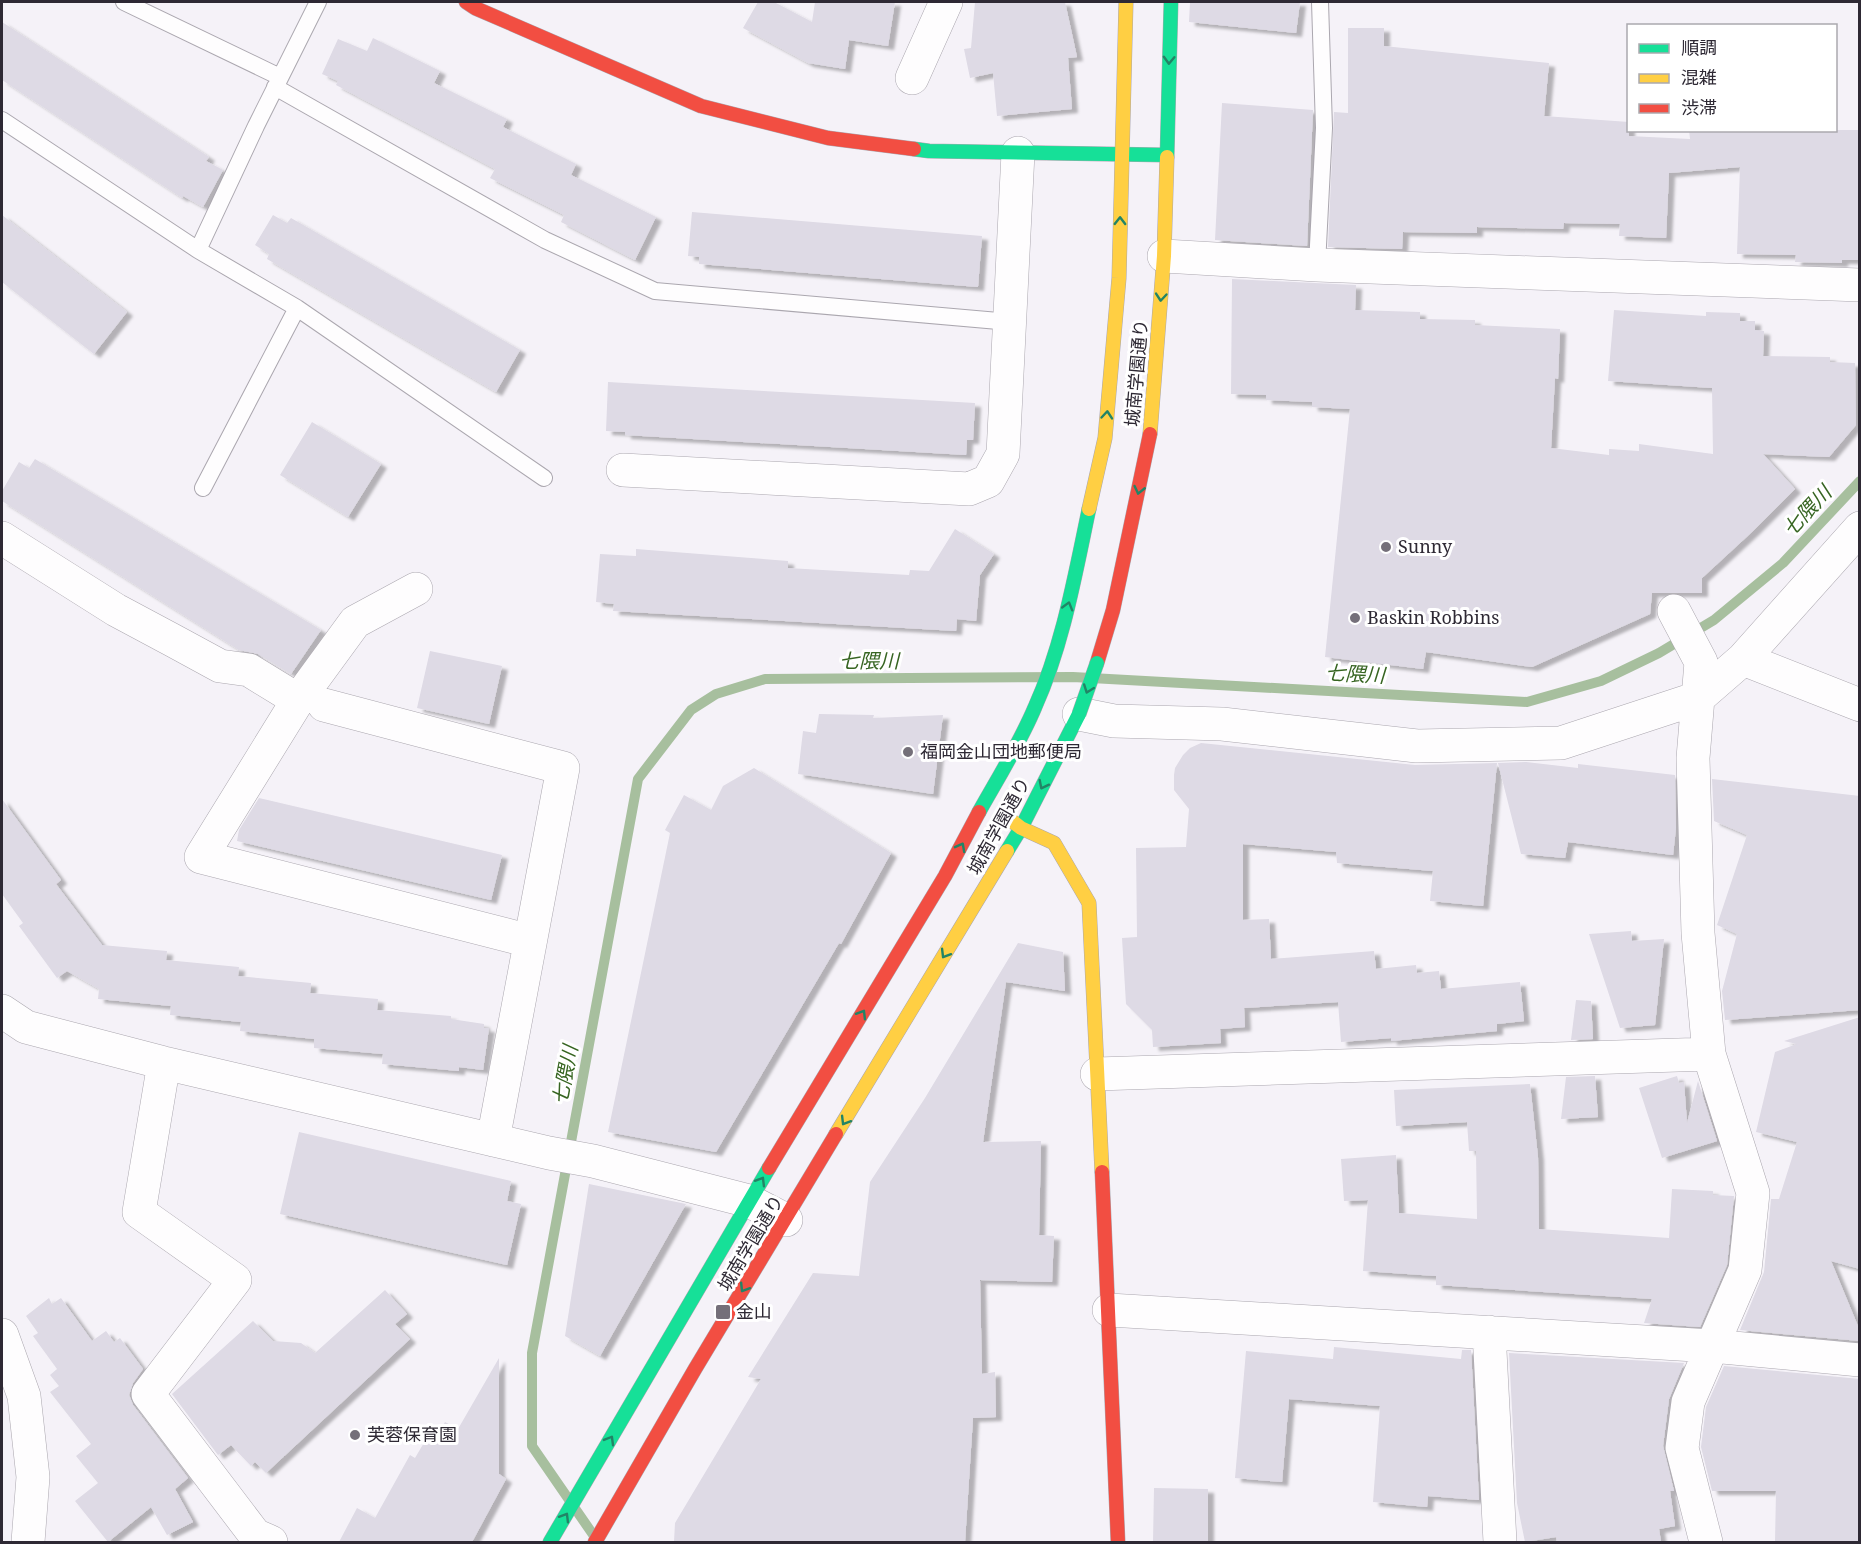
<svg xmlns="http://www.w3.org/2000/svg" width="1861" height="1544" viewBox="0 0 1861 1544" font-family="'Noto Serif','Noto Sans JP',serif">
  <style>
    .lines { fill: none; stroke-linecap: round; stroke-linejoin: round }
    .stream { stroke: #a7bf9e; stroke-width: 10 }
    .building { fill: #dedae5; filter: url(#shadow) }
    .lane-casing { stroke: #aba7af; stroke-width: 18 }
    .street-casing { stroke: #aba7af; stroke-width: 34 }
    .fast-casing { stroke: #aba7af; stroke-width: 15 }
    .slow-casing { stroke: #aba7af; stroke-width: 15 }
    .jam-casing { stroke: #aba7af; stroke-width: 15 }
    .lane { stroke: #fefdfe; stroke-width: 16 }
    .street { stroke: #fefdfe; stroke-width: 33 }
    .fast { stroke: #16e098; stroke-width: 14 }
    .slow { stroke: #ffcf43; stroke-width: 14 }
    .jam { stroke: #f24e42; stroke-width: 14 }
    .fast-bridge-casing { stroke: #aba7af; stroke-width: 15; stroke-linecap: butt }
    .fast-bridge { stroke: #16e098; stroke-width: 14 }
    .oneway { stroke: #228466 }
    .poi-dot { fill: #746f79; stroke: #fff; stroke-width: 2 }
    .labels { text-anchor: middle; stroke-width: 6; stroke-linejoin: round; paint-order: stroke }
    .street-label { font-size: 18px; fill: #2e2934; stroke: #fff }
    .poi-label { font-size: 18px; fill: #2e2934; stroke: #fff; text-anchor: start }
    .water-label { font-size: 20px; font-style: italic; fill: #376522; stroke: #fff }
  </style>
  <defs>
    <filter id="shadow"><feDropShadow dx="6" dy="4" stdDeviation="1.5" flood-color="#0004"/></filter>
  </defs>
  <rect width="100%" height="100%" fill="#f5f2f8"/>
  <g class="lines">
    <path class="stream" d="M 594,1536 L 532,1446 L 532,1353 L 638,779 L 691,710 L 716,694 L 765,679 L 1073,677 L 1527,702 L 1601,681 L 1659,653 L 1714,620 L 1783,563 L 1860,481"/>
  </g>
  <path class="building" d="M 758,2 L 774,2 L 812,22 L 815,2 L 895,2 L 888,46 L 849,40 L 845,69 L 808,63 L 743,28 Z
    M 975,2 L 1065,2 L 1077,57 L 1068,58 L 1072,109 L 997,116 L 993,73 L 970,78 L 964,49 L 971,48 Z
    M 1190,2 L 1300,2 L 1296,33 L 1189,22 Z
    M 2,22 L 209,157 L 206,161 L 223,170 L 203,207 L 183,196 L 182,198 L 2,80 Z
    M 1348,28 L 1384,28 L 1384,46 L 1549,63 L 1544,116 L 1629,122 L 1629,136 L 1690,139 L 1689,130 L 1860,130 L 1860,260 L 1842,260 L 1842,263 L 1795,262 L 1796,255 L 1737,254 L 1740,167 L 1669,173 L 1666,238 L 1619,236 L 1620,224 L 1564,223 L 1563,229 L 1477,227 L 1477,233 L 1403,232 L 1402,249 L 1328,247 L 1334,112 L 1348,113 Z
    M 373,38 L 440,71 L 434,83 L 507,119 L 503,127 L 576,164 L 571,175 L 656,217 L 635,260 L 561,222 L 564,215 L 490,178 L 495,169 L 336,85 L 338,81 L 322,74 L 338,39 L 367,51 Z
    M 1222,103 L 1313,110 L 1307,246 L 1215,240 Z
    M 692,212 L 982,236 L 978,287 L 699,264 L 699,257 L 688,256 Z
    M 2,215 L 127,312 L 94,354 L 2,282 Z
    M 273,215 L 287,223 L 291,218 L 520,350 L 496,392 L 267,259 L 269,254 L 255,245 Z
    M 1232,279 L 1356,285 L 1355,310 L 1420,312 L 1420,319 L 1475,320 L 1475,325 L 1560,329 L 1558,379 L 1555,378 L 1551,448 L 1609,455 L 1609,449 L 1639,451 L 1639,444 L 1713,454 L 1712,388 L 1608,381 L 1614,310 L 1706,316 L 1706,312 L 1740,313 L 1740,321 L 1755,321 L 1755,330 L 1764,331 L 1763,356 L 1830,357 L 1830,362 L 1855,363 L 1856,425 L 1829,457 L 1763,454 L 1795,489 L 1753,531 L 1702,578 L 1702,593 L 1652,593 L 1650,614 L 1532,667 L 1426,652 L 1423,669 L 1325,657 L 1350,409 L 1312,407 L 1312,402 L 1266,400 L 1266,395 L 1231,394 Z
    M 608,382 L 975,403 L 973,440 L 967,440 L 966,455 L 625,435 L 625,432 L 606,431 Z
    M 312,422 L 381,464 L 348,517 L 280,475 Z
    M 35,459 L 321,630 L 291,674 L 258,654 L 239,650 L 2,501 L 2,491 L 19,462 L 29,468 Z
    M 955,529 L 994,554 L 980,575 L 976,621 L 957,619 L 956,631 L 613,611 L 614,604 L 596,602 L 600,554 L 636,556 L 636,549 L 788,561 L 788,568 L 909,575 L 910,570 L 929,571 Z
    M 430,651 L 502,666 L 489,724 L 417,708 Z
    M 819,714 L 874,715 L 873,718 L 943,715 L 933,794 L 798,774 L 803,731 L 816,733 Z
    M 1201,743 L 1415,765 L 1497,763 L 1483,906 L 1430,901 L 1433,871 L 1337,863 L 1336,852 L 1243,844 L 1243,920 L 1269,919 L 1271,959 L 1374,951 L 1376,969 L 1416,965 L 1417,973 L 1439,971 L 1441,989 L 1520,982 L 1524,1021 L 1497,1024 L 1497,1031 L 1391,1041 L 1391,1038 L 1341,1042 L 1338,1002 L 1244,1008 L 1245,1027 L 1220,1029 L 1221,1043 L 1153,1047 L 1152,1030 L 1126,1004 L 1122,938 L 1137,937 L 1136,848 L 1186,847 L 1189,809 L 1174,790 L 1174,775 L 1175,768 L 1183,755 L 1190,748 Z
    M 1526,762 L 1578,768 L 1578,764 L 1675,775 L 1676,828 L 1673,855 L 1568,842 L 1565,858 L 1521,854 L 1498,763 Z
    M 754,768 L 891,853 L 841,944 L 839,943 L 716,1152 L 608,1132 L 670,833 L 665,830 L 684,795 L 711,810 L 723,786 Z
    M 1712,779 L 1860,796 L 1860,1010 L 1725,1020 L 1722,991 L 1737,934 L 1717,925 L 1747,835 L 1714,821 Z
    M 259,798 L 502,855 L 491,900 L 237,841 L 239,830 Z
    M 2,799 L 61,880 L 56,884 L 102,945 L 167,951 L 166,960 L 239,967 L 238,976 L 311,983 L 310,993 L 378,999 L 377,1010 L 451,1016 L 451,1019 L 484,1024 L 484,1028 L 489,1028 L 483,1070 L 459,1067 L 459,1071 L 382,1064 L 383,1054 L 314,1048 L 314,1039 L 240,1031 L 241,1022 L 170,1015 L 171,1006 L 98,999 L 99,989 L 67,971 L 57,978 L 19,926 L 23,923 L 2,894 Z
    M 1631,931 L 1632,941 L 1664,939 L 1655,1025 L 1620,1028 L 1589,934 Z
    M 1018,943 L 1063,952 L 1065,991 L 1006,982 L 983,1142 L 1041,1141 L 1039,1235 L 1054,1236 L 1052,1282 L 980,1280 L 982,1374 L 995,1372 L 996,1417 L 973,1418 L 965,1542 L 674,1542 L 675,1523 L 761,1379 L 748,1377 L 813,1273 L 859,1276 L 870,1182 L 925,1098 Z
    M 1576,1000 L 1591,1001 L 1593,1039 L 1571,1040 Z
    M 1860,1017 L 1860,1269 L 1831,1261 L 1860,1331 L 1860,1341 L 1740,1330 L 1764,1272 L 1771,1199 L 1779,1199 L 1797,1142 L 1756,1132 L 1775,1052 L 1797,1044 L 1784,1041 Z
    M 1595,1076 L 1598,1117 L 1561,1119 L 1566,1077 Z
    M 1677,1076 L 1679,1083 L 1684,1082 L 1687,1123 L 1698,1081 L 1717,1141 L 1662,1158 L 1639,1088 Z
    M 1530,1084 L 1538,1157 L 1539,1229 L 1669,1238 L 1672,1189 L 1713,1191 L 1713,1195 L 1734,1196 L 1727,1265 L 1700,1327 L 1644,1323 L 1652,1299 L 1436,1285 L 1436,1276 L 1363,1271 L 1368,1200 L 1344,1201 L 1341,1159 L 1396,1155 L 1399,1213 L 1477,1219 L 1476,1151 L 1469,1151 L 1467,1122 L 1396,1126 L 1394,1090 Z
    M 299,1132 L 511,1181 L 507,1201 L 521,1204 L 507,1265 L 280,1214 Z
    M 589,1184 L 686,1204 L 600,1356 L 565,1336 Z
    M 385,1290 L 407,1314 L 395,1324 L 410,1339 L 266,1473 L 255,1462 L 251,1466 L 231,1445 L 218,1455 L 172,1394 L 253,1321 L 273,1341 L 301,1343 L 315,1353 Z
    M 49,1298 L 52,1304 L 61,1298 L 92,1341 L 106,1331 L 114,1342 L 120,1338 L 143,1369 L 133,1383 L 129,1395 L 133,1405 L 188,1478 L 175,1489 L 193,1522 L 167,1535 L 151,1507 L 108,1542 L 75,1501 L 98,1483 L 76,1456 L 91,1444 L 50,1392 L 59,1386 L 50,1375 L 57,1369 L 33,1336 L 38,1333 L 26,1316 Z
    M 1334,1347 L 1461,1359 L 1462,1350 L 1471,1350 L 1479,1500 L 1428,1496 L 1427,1507 L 1373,1502 L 1380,1406 L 1289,1399 L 1282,1482 L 1235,1478 L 1246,1351 L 1333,1359 Z
    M 1509,1353 L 1684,1363 L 1669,1399 L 1663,1446 L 1674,1491 L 1670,1491 L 1675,1526 L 1659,1529 L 1661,1542 L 1557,1542 L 1556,1537 L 1525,1542 L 1517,1503 Z
    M 499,1358 L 499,1474 L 506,1479 L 472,1542 L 339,1542 L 357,1508 L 375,1518 L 410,1455 L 415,1458 L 425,1441 L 432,1445 L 445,1422 L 458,1429 Z
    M 1724,1366 L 1860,1379 L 1860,1542 L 1775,1542 L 1776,1491 L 1712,1491 L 1701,1447 L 1706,1407 Z
    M 1154,1488 L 1208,1489 L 1208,1542 L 1153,1542 Z"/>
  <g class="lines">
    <g class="lane-casing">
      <path id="lane" d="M 124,2 L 280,77
        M 318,2 L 256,126 L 198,250 L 297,308 L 544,478
        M 275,87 L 545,240 L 655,291 L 1010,322
        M 2,120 L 198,250
        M 1317,265 L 1324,128 L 1320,2
        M 203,488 L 297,308"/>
    </g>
    <g class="street-casing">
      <path id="street" d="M 912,78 L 946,2
        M 1164,256 L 1317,265 L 1860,285
        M 623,470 L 969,489 L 988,481 L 1003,454 L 1018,153
        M 2,538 L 116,610 L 174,641 L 220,666 L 249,670 L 298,700
        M 416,589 L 355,622 L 298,700 L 201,857 L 530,941
        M 1674,611 L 1701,662 L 1693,758 L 1698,933 L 1709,1054 L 1753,1193 L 1745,1270 L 1688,1402 L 1682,1448 L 1706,1542
        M 1743,659 L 1860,705
        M 324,705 L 563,768 L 493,1140
        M 1079,714 L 1114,721 L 1222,724 L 1417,746 L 1561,743 L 1698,698 L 1743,659 L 1860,528
        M 2,1011 L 26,1027 L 164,1063 L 549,1153 L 593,1161 L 749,1201 L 786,1220
        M 164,1063 L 139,1212 L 235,1280 L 148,1394 L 255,1535 L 271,1542
        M 1097,1074 L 1709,1054
        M 1109,1310 L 1712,1346 L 1860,1360
        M 1489,1332 L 1500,1542
        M 2,1335 L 24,1396 L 33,1477 L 28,1542"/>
    </g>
    <g class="fast-casing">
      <path id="fast" d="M 914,149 L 929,151 L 1167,155
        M 1167,157 L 1171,2
        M 979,812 C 998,778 1020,743 1035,707 C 1063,645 1075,575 1089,509
        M 1007,851 L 1021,828 L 1079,714
        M 550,1542 L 769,1168"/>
    </g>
    <g class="slow-casing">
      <path id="slow" d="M 1150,434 L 1164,256 L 1167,157
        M 1089,509 L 1105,438 L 1119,278 L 1126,2
        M 1004,815 L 1021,828 L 1054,843 L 1089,903 L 1102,1172
        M 836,1134 L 1007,851"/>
    </g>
    <g class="jam-casing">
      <path id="jam" d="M 466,2 L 475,8 L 701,106 L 828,138 L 914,149
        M 1097,663 L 1113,610 L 1150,434
        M 769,1168 L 945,876 L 979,812
        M 1102,1172 L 1118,1542
        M 595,1542 L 695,1369 L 836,1134"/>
    </g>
    <use href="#lane" class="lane"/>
    <use href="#street" class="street"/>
    <use href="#fast" class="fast"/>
    <use href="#slow" class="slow"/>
    <use href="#jam" class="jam"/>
    <g class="fast-bridge-casing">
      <path id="fast-bridge" d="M 1079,714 L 1097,663"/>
    </g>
    <use href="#fast-bridge" class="fast-bridge"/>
  </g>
  <defs><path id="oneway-chevron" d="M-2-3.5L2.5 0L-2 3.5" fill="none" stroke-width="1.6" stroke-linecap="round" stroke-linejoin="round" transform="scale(1.5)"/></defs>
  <g class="oneway">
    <use href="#oneway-chevron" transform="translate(1169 60) rotate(92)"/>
    <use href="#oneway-chevron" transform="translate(1120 221) rotate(-89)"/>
    <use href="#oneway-chevron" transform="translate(1161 297) rotate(95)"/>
    <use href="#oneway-chevron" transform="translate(1107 415) rotate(-85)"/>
    <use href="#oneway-chevron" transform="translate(1139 490) rotate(103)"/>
    <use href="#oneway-chevron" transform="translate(1068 606) rotate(-74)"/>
    <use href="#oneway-chevron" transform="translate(1088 689) rotate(110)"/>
    <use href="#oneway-chevron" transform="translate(1043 785) rotate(117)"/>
    <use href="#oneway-chevron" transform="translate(961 847) rotate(-62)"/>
    <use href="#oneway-chevron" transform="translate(945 954) rotate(121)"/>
    <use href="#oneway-chevron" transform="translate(862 1014) rotate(-59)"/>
    <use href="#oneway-chevron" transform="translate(845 1121) rotate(121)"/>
    <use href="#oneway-chevron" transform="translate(761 1181) rotate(-59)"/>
    <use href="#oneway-chevron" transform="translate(744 1288) rotate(122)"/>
    <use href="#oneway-chevron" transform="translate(610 1440) rotate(-60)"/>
    <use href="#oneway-chevron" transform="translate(565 1517) rotate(-59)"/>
  </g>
  <g class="poi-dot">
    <circle cx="1386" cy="547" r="6"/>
    <circle cx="1355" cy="618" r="6"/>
    <circle cx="908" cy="752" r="6"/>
    <rect x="715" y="1304" width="16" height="16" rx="3"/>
    <circle cx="355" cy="1435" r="6"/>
  </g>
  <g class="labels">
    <g class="street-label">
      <text transform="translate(1137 373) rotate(-85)" y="6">城南学園通り</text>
      <text transform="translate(999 826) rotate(-61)" y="6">城南学園通り</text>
      <text transform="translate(751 1243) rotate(-59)" y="6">城南学園通り</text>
    </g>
    <g class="poi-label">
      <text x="1398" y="553">Sunny</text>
      <text x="1367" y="624">Baskin Robbins</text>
      <text x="920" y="758">福岡金山団地郵便局</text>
      <text x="736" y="1318">金山</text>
      <text x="367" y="1441">芙蓉保育園</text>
    </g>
    <g class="water-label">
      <text transform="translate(1807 511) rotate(-47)" y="7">七隈川</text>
      <text x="869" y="668">七隈川</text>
      <text transform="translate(1355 674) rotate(3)" y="7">七隈川</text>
      <text transform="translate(565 1075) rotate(-79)" y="7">七隈川</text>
    </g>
  </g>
  <rect width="1861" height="1544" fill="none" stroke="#2e2934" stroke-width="6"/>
  <rect x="1627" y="24" width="210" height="108" fill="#ffffff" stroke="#aba9ae" stroke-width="1.5"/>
  <rect x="1639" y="44" width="30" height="9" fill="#16e098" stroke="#aba9ae" stroke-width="1.5"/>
  <text x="1681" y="54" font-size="18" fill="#2e2934">順調</text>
  <rect x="1639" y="74" width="30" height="9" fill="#ffcf43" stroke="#aba9ae" stroke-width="1.5"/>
  <text x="1681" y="84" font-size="18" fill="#2e2934">混雑</text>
  <rect x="1639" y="104" width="30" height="9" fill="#f24e42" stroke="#aba9ae" stroke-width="1.5"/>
  <text x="1681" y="114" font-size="18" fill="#2e2934">渋滞</text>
</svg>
